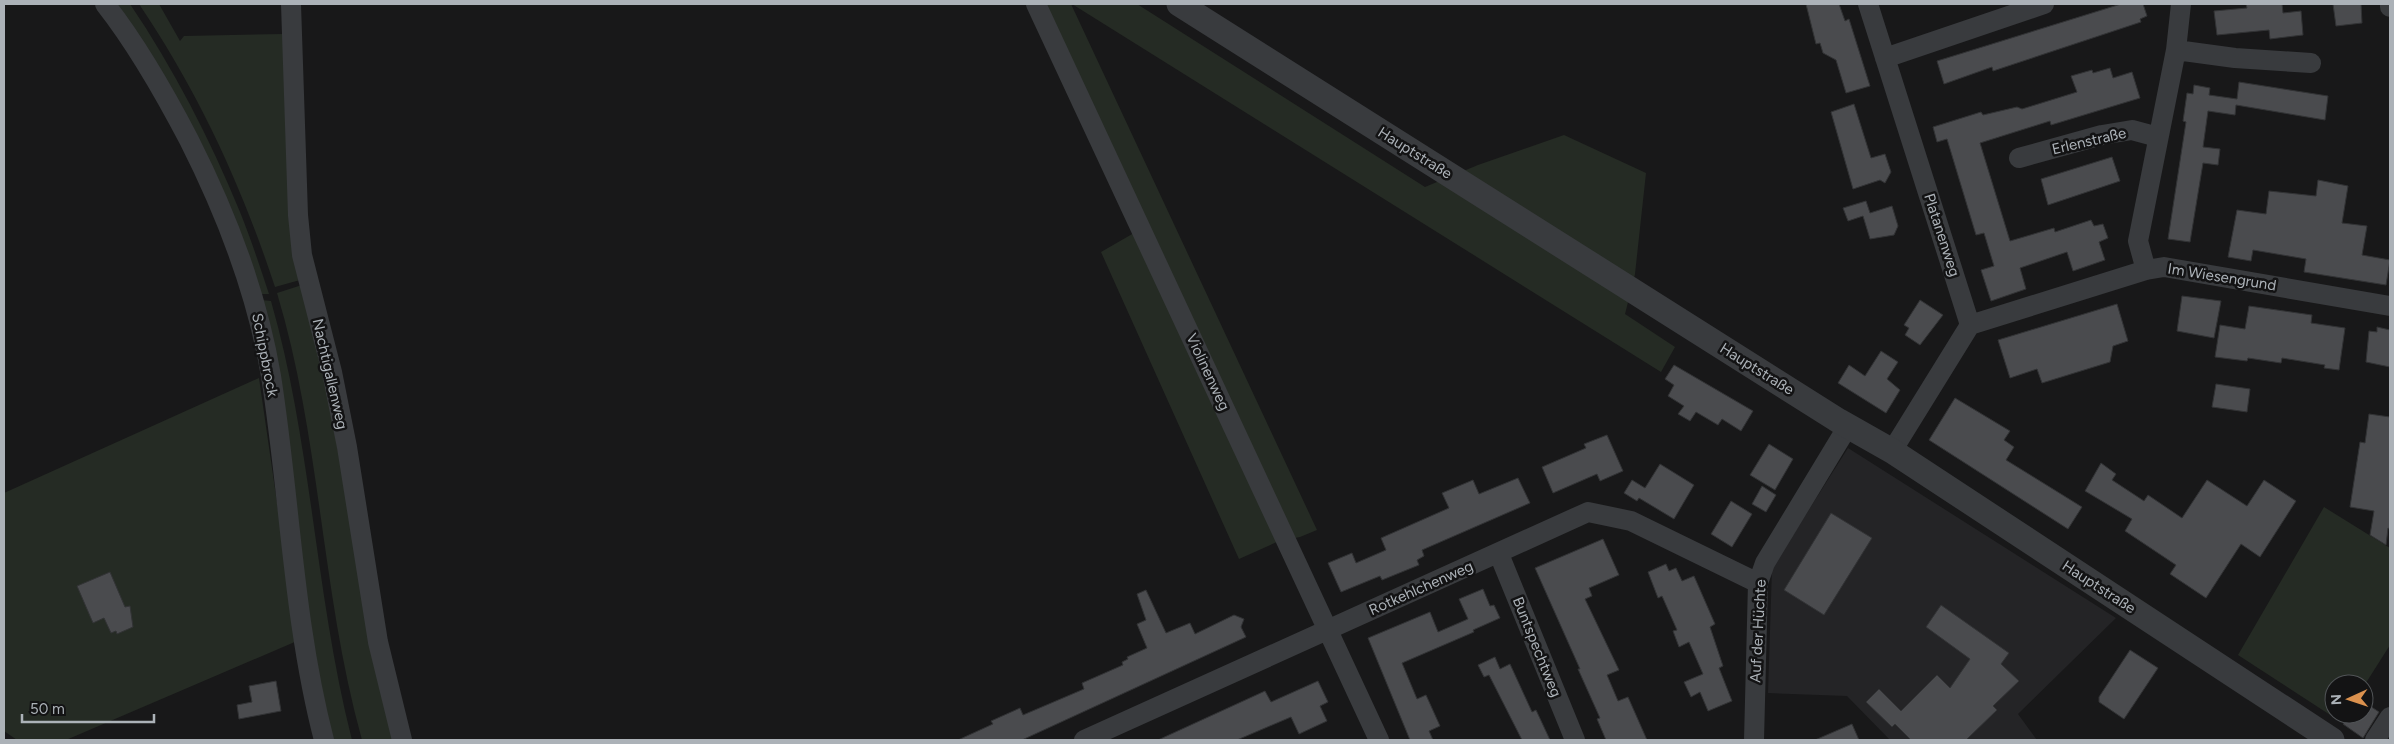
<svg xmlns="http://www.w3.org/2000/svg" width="2394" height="744" viewBox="0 0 2394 744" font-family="Figtree,sans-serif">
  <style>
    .built { fill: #242426 }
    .green { fill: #252b24 }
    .building { fill: #4a4b4e; stroke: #323335 }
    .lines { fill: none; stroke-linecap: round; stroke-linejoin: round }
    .minor { stroke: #393b3e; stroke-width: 20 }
    .tertiary { stroke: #393b3e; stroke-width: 25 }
    .labels { text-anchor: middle; stroke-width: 5; stroke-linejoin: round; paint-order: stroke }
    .street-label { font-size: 15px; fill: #acb2b8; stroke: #131314 }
  </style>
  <rect width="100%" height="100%" fill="#181819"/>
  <path class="built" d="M 1848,448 L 2116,618 L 2018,714 L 2037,740 L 1890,740 L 1847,696 L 1768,693 L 1772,568 Z"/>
  <path class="green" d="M 116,4 L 130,4 C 174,69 210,139 240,212 C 251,239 260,267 269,294 L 259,294 Z
    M 139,4 L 159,4 L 180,41 L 184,36 L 284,34 L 300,280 L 275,287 C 241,184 199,93 139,4 Z
    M 1026,4 L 1071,4 L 1317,530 L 1300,537 L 1279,541 L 1239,559 L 1101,252 L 1134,233 Z
    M 1072,4 L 1137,4 L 1425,187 L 1478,165 L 1564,135 L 1646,173 L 1635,274 L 1625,314 L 1675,347 L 1661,372 Z
    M 302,285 L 315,333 L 395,740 L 362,740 C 321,593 321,439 277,293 Z
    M 261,300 L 271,301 C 312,444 315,595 352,740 L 331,740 L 315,656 Z
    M 259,378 L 297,641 L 66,740 L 17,740 L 4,731 L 4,493 Z
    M 2324,507 L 2390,548 L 2390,645 L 2364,686 L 2334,684 L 2334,714 L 2346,714 L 2341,722 L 2238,655 Z"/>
  <path class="building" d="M 1806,4 L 1839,4 L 1845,21 L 1849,19 L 1870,86 L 1846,93 L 1836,60 L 1823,53 L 1820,43 L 1816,44 Z
    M 2121,4 L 2143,4 L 2147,16 L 2140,19 L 2141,22 L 1993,71 L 1992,67 L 1944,84 L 1937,61 Z
    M 2246,4 L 2282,4 L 2283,13 L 2301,11 L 2303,35 L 2270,39 L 2269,30 L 2217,35 L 2214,11 L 2247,8 Z
    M 2333,4 L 2361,4 L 2362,23 L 2336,26 Z
    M 2110,68 L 2113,78 L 2132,72 L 2140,98 L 2051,125 L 2050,121 L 1980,143 L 2010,241 L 2054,228 L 2055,232 L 2091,220 L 2094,226 L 2103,224 L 2108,238 L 2099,242 L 2105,260 L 2073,271 L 2067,252 L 2020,268 L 2026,289 L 1991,301 L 1981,270 L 1994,266 L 1984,233 L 1976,235 L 1947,139 L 1937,142 L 1933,127 L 1981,112 L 1983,115 L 2017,107 L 2022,109 L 2077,92 L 2071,76 L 2092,70 L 2093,73 Z
    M 2239,82 L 2328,96 L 2325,120 L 2236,105 L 2235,115 L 2208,111 L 2203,147 L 2220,149 L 2218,165 L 2203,163 L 2190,242 L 2168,239 L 2186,122 L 2183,121 L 2187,93 L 2193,94 L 2194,85 L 2210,88 L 2209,95 L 2237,99 Z
    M 1854,104 L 1871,158 L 1885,154 L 1891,172 L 1885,183 L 1880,180 L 1853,189 L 1831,112 Z
    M 2112,157 L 2120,181 L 2048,205 L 2041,179 Z
    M 2318,180 L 2348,186 L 2342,223 L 2367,226 L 2362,255 L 2390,260 L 2386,285 L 2304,272 L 2306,259 L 2253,250 L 2251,261 L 2228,257 L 2237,210 L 2266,214 L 2269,191 L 2316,196 Z
    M 1866,201 L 1870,213 L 1892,206 L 1898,226 L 1894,235 L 1870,239 L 1863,216 L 1848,221 L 1843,208 Z
    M 2182,296 L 2221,301 L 2214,338 L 2177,331 Z
    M 1920,300 L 1943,315 L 1920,345 L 1905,335 L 1909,328 L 1904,325 Z
    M 2117,304 L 2128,341 L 2113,346 L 2110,362 L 2042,383 L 2037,369 L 2010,378 L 1998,340 Z
    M 2249,306 L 2312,315 L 2311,323 L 2345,328 L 2339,370 L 2324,368 L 2325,365 L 2282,358 L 2281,363 L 2248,358 L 2247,361 L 2215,357 L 2220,325 L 2245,329 Z
    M 2377,327 L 2390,330 L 2390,367 L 2366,362 L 2369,331 L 2377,332 Z
    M 1881,351 L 1898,362 L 1887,379 L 1900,390 L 1886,413 L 1838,383 L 1849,365 L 1865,376 Z
    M 1674,365 L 1753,411 L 1741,431 L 1722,419 L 1718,425 L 1696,412 L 1690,421 L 1678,414 L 1684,406 L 1668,396 L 1674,385 L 1665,379 Z
    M 2216,384 L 2250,389 L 2247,412 L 2212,407 Z
    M 1955,398 L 2010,431 L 2004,440 L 2014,447 L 2006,460 L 2082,507 L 2068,529 L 1929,440 Z
    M 2369,414 L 2390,417 L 2390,529 L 2388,528 L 2386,545 L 2370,535 L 2374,511 L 2350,507 L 2360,442 L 2365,443 Z
    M 1607,435 L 1623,471 L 1600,481 L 1597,474 L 1553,493 L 1542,467 L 1586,448 L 1584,444 Z
    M 1769,444 L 1793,459 L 1775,490 L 1750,475 Z
    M 2101,463 L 2116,474 L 2112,480 L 2144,501 L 2148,495 L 2182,518 L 2207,480 L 2247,506 L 2264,480 L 2296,501 L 2260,557 L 2241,544 L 2206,598 L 2170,574 L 2176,565 L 2125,531 L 2132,519 L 2085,491 Z
    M 1660,464 L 1694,485 L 1674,519 L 1639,498 L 1637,501 L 1624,493 L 1632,480 L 1645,488 Z
    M 1518,478 L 1530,503 L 1422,550 L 1424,556 L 1417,560 L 1419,565 L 1382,580 L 1380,576 L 1341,592 L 1328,563 L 1352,553 L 1356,563 L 1386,550 L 1381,538 L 1449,508 L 1442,493 L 1473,480 L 1479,494 Z
    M 1762,486 L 1776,495 L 1766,512 L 1752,504 Z
    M 1731,501 L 1752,514 L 1732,547 L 1711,534 Z
    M 1831,513 L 1872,538 L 1824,615 L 1784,590 Z
    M 1603,539 L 1619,575 L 1589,588 L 1592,596 L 1585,599 L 1619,670 L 1607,675 L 1618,701 L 1628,697 L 1647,740 L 1606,740 L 1597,719 L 1600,718 L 1578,669 L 1580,669 L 1535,568 Z
    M 1666,564 L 1669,571 L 1676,568 L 1682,581 L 1694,576 L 1715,624 L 1710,627 L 1723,666 L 1719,668 L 1732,701 L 1708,711 L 1700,692 L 1691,697 L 1684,682 L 1703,674 L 1689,642 L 1679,647 L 1673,631 L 1677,630 L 1662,596 L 1658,598 L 1648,572 Z
    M 110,572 L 125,607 L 130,606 L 133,627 L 117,634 L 116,631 L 111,633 L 104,618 L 93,623 L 77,586 Z
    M 1483,589 L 1490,606 L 1494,605 L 1500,618 L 1473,630 L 1474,632 L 1402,663 L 1417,699 L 1426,695 L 1440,726 L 1429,731 L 1433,740 L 1410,740 L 1368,638 L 1430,612 L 1438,632 L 1468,619 L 1459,599 Z
    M 1146,590 L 1166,633 L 1190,623 L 1195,634 L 1234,615 L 1244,619 L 1241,627 L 1246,637 L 1022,740 L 958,740 L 993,724 L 991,721 L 1020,708 L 1023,715 L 1084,689 L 1082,683 L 1123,665 L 1122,662 L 1128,659 L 1127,657 L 1147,648 L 1137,624 L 1146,620 L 1137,594 Z
    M 1941,605 L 2009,653 L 2001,664 L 2019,681 L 1993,706 L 1997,710 L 1966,740 L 1911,740 L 1895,724 L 1892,727 L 1866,702 L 1879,689 L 1901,711 L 1937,675 L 1950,688 L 1970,659 L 1926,627 Z
    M 2130,650 L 2158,668 L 2124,719 L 2099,702 L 2099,697 Z
    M 1495,657 L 1500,669 L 1510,664 L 1532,712 L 1536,710 L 1550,740 L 1522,740 L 1489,675 L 1484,677 L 1478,665 Z
    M 276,681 L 281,711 L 239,719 L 237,705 L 252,702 L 249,686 Z
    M 1318,681 L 1328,702 L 1320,706 L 1327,721 L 1299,734 L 1291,717 L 1237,740 L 1158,740 L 1265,691 L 1271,702 Z
    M 2364,702 L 2379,712 L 2363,738 L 2343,724 L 2350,714 L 2364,714 Z
    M 1852,724 L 1859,740 L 1815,740 Z"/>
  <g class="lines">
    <path class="minor" d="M 105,4 C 138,46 164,92 189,140 C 227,215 257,293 271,376 C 290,497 293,621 324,740
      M 291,4 L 298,215 L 302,255 L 332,372 L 347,447 L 378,642 L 402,740
      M 1036,4 L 1379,740
      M 1868,4 L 1970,325 L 1892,451
      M 2390,4 L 2390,7
      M 2176,50 L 2235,58 L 2311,63
      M 1885,58 L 2044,4
      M 2019,158 L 2102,135 L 2132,130 L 2158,137
      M 2146,270 L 2138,241 L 2176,50 L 2181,4
      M 1970,325 L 2146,270 L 2164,267 L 2390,306
      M 1499,554 L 1575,740
      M 1084,740 L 1588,512 L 1631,521 L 1758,583
      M 1754,740 L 1758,583 L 1765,563 L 1848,426
      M 2375,740 L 2390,717"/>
    <path class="tertiary" d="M 1179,4 L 1839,421 L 1892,451 L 2332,740"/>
  </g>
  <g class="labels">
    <g class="street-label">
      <text transform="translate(2089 141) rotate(-13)" y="5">Erlenstraße</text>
      <text transform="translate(1415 153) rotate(32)" y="5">Hauptstraße</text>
      <text transform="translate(1942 235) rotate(72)" y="5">Platanenweg</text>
      <text transform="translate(2222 277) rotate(9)" y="5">Im Wiesengrund</text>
      <text transform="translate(265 355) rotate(79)" y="5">Schippbrock</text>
      <text transform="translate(1757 369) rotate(32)" y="5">Hauptstraße</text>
      <text transform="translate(1208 372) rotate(65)" y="5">Violinenweg</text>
      <text transform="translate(330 374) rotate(77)" y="5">Nachtigallenweg</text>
      <text transform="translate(2099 587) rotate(33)" y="5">Hauptstraße</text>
      <text transform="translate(1421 588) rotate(-24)" y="5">Rotkehlchenweg</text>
      <text transform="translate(1758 631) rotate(-87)" y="5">Auf der Hüchte</text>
      <text transform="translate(1537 647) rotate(68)" y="5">Buntspechtweg</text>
    </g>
  </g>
  <rect width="2394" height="744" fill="none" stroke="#acb2b8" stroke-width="10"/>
  <g transform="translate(2349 699) rotate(267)"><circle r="24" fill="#131314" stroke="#505356"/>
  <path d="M0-4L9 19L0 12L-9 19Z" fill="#db914e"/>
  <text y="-8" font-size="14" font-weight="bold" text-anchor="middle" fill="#acb2b8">N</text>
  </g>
  <path d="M22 714v8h132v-8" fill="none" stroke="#acb2b8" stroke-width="2.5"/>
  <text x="30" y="714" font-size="15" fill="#acb2b8" stroke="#131314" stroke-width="4" paint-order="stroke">50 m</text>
</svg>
